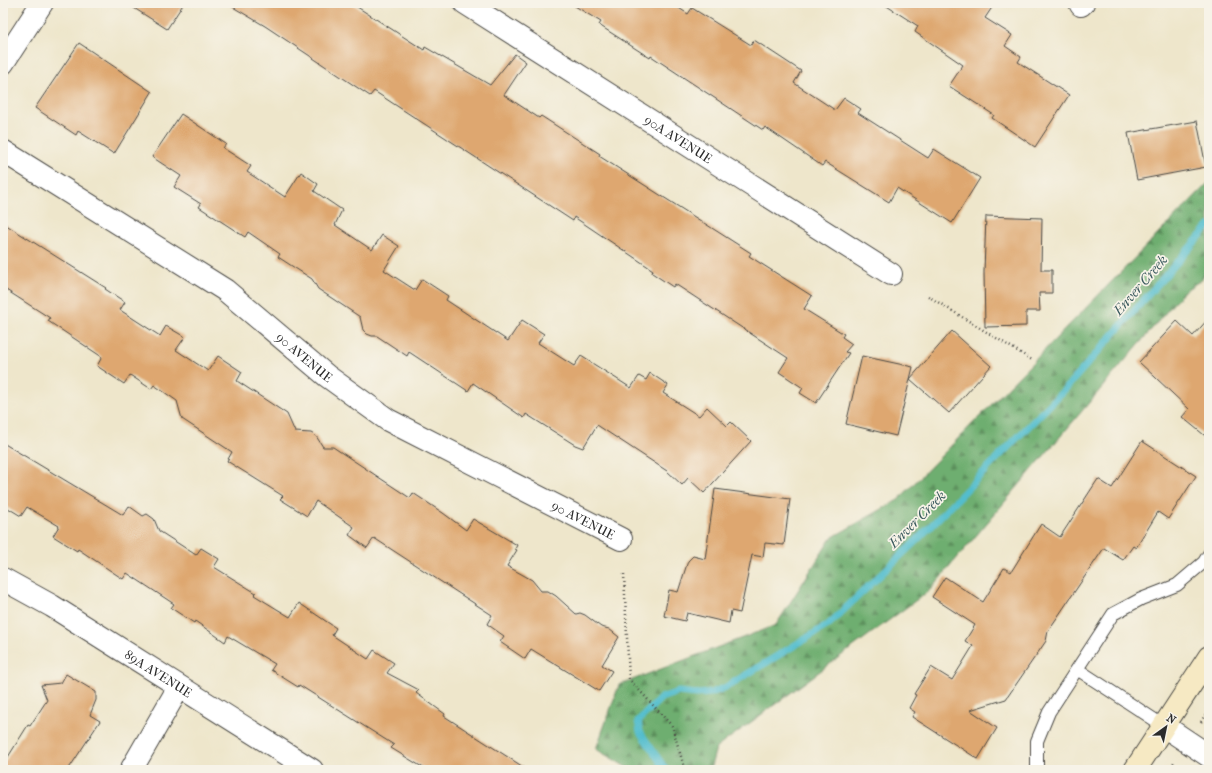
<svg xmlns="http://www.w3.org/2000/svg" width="1212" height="773" viewBox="0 0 1212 773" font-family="'IM FELL French Canon',serif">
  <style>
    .forest { fill: url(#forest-firs); stroke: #4c6c4e }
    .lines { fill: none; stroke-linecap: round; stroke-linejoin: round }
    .stream { stroke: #52bdcd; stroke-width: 7 }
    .building { fill: #dea770 }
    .service-casing { stroke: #484743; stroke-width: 14 }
    .minor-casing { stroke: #484743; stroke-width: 24 }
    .secondary-casing { stroke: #484743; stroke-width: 24 }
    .path { stroke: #484743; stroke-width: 2.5; stroke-dasharray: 1 3; stroke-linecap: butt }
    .service { stroke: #fff; stroke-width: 12 }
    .minor { stroke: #fff; stroke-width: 22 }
    .secondary { stroke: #f6e9c3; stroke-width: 22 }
    .labels { text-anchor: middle; stroke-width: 3.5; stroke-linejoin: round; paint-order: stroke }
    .street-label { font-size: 13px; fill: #2b2b2b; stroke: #f7f3e8 }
    .water-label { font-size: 14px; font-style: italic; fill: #37575c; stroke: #f7f3e8 }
  </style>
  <defs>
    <pattern id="forest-firs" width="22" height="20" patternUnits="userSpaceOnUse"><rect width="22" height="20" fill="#6eae70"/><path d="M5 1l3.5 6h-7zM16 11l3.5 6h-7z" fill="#5b8e5c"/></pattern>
  </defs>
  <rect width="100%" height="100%" fill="#f7f3e8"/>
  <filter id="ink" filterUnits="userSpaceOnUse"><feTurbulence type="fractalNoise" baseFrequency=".025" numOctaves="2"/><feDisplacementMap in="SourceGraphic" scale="8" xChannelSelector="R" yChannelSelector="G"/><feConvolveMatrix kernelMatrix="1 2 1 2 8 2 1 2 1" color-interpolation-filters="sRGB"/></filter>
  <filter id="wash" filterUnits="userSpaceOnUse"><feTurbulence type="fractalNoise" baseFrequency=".012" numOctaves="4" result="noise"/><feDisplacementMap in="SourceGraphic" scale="16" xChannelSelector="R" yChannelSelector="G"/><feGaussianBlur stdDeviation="0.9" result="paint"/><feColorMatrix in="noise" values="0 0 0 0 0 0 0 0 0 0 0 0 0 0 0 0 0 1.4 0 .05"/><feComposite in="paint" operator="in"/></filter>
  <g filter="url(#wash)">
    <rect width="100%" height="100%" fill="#eee6cb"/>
    <path class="forest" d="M 1209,182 L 1209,270 L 1201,280 L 1184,291 L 930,590 L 716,748 L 710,770 L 631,770 L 596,749 L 619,685 L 776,625 L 831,538 L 898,500 Z"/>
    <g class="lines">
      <path class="stream" d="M 666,770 L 640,732 L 638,721 L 661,698 L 678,692 L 697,694 L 711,693 L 726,687 L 828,625 L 917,540 L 1066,388 L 1209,226"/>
    </g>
    <g id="blocks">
      <path class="building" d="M 126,3 L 184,3 L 167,29 Z
        M 226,3 L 351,3 L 424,50 L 425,47 L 490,85 L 515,54 L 526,62 L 504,95 L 539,118 L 541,116 L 600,154 L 599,156 L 751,253 L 749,256 L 812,296 L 804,309 L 844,334 L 842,337 L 852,344 L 845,352 L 849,353 L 816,403 L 800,393 L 803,388 L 779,372 L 788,358 L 675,284 L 673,287 L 652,273 L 653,270 L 574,217 L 573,221 L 374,91 L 370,96 L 265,26 Z
        M 570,3 L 671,3 L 688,14 L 692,8 L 751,45 L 754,40 L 801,71 L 794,83 L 835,110 L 844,98 L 861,109 L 858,113 L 928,158 L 934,149 L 980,178 L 952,223 L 897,188 L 889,202 L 825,162 L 822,166 L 765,127 L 763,130 L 651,56 L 650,58 L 599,25 L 601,22 Z
        M 882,3 L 995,3 L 985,18 L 1012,35 L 1005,46 L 1021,57 L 1018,62 L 1069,95 L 1035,147 L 992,118 L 994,115 L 949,86 L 963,65 L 915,32 L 918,26 Z
        M 79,43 L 152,92 L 114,154 L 78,131 L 76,135 L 35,108 Z
        M 181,114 L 226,144 L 223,148 L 251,166 L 247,172 L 285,197 L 301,172 L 318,184 L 314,191 L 342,210 L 335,225 L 372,250 L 382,235 L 399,246 L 384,270 L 415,290 L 422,279 L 448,296 L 446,300 L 508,341 L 522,320 L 544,334 L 538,343 L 574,366 L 581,356 L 631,388 L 639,376 L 646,380 L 650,373 L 668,385 L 663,393 L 699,416 L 707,407 L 727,426 L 731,422 L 751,441 L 704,493 L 688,478 L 682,485 L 667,471 L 597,425 L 583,448 L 575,445 L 526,414 L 524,418 L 473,383 L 468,391 L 409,352 L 407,356 L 377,336 L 372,336 L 367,334 L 363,330 L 360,317 L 318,289 L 312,279 L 278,257 L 280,254 L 248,232 L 245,237 L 199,207 L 201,204 L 174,187 L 181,176 L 152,157 Z
        M 1197,121 L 1206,167 L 1137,180 L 1128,133 Z
        M 986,216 L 1042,218 L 1041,270 L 1052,270 L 1052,293 L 1039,293 L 1040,311 L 1026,311 L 1026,326 L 985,327 L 984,272 Z
        M 3,223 L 106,288 L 105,289 L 125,302 L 120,310 L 160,336 L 166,326 L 185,337 L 176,350 L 208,371 L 218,356 L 242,372 L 237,381 L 287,414 L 295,432 L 311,433 L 316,436 L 323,447 L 333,447 L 339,451 L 410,498 L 413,493 L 443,513 L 466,530 L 473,519 L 517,545 L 515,549 L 517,550 L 507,566 L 532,580 L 541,591 L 548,591 L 556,596 L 576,614 L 580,613 L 585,615 L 601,627 L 609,629 L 619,637 L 602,665 L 612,671 L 599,691 L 531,649 L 525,659 L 500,642 L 504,636 L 487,624 L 492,615 L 374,538 L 367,548 L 349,535 L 354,527 L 316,501 L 307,516 L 280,499 L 283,496 L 227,461 L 232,452 L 182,419 L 177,401 L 154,385 L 151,389 L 130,375 L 124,384 L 97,366 L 102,357 L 48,321 L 50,318 L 3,288 Z
        M 1209,318 L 1209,439 L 1182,417 L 1189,409 L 1139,362 L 1177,321 L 1193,336 Z
        M 952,331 L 991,366 L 949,413 L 910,379 Z
        M 862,356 L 913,367 L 896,436 L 846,424 Z
        M 1142,441 L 1196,476 L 1168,519 L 1158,512 L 1136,548 L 1133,546 L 1123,560 L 1104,548 L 1048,631 L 1046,641 L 1006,699 L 970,710 L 997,728 L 978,759 L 912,717 L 915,712 L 909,708 L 916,695 L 914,694 L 931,667 L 952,680 L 973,646 L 965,641 L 975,625 L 932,597 L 945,577 L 983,602 L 1004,568 L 1011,572 L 1041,524 L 1060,537 L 1098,479 L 1112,488 Z
        M 3,443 L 123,515 L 129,506 L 143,516 L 147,514 L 154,519 L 159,531 L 196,555 L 201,548 L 219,559 L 214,567 L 256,593 L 254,595 L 290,617 L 299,603 L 336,628 L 332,635 L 368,659 L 374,650 L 394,663 L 387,673 L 419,690 L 416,693 L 445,714 L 444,716 L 528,770 L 427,770 L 391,748 L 394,745 L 299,685 L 298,687 L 271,670 L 275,664 L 228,636 L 225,642 L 195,621 L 194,623 L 171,608 L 174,604 L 127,573 L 123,579 L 78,549 L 77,551 L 53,536 L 59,526 L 27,507 L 21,516 L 3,505 Z
        M 715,489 L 790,499 L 784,545 L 765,543 L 763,557 L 752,555 L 740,613 L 731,611 L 729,623 L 687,613 L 685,621 L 664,616 L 669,590 L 678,592 L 688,561 L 693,556 L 705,559 Z
        M 66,674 L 96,692 L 96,700 L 90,715 L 100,721 L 68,770 L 3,770 L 3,765 L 28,725 L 30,726 L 47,700 L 41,685 L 61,683 Z"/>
    </g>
  </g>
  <g filter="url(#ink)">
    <use href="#blocks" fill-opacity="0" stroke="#484743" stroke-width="1"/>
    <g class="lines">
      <g class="service-casing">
        <path id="service" d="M 1077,669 L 1164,726
          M 1037,770 L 1037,741 L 1049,712 L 1113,614 L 1141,599 L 1177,585 L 1204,562 L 1209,554"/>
      </g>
      <g class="minor-casing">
        <g id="minor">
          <path id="s1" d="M 465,3 L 891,274"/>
          <path d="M 1080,3 L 1081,5 L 1083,3"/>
          <path d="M 3,63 L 42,3"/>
          <path id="s2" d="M 3,151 L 225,290 L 327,376 L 388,420 L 621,539"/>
          <path id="s3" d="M 3,579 L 52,606 L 312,770"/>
          <path d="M 1164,726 L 1209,756"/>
          <path d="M 131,770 L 179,687"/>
        </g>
      </g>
      <g class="secondary-casing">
        <path id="secondary" d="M 1135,770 L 1209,657"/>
      </g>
      <path class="path" d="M 928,296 L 1032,360
        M 624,574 L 629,679 L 672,726 L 685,770
        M 1201,722 L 1209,709
        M 1169,770 L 1175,761"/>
      <use href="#service" class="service"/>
      <use href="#minor" class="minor"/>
      <use href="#secondary" class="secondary"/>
    </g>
  </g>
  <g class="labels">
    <g class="street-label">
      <text dy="5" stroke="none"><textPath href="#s1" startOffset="253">90A AVENUE</textPath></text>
      <text dy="5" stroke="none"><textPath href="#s2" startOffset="366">90 AVENUE</textPath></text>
      <text dy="5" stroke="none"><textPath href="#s2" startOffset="690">90 AVENUE</textPath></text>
      <text dy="5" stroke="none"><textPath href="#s3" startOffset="182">89A AVENUE</textPath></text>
    </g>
    <g class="water-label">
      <text transform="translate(1140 285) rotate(-49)" y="5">Enver Creek</text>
      <text transform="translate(917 519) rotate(-45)" y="5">Enver Creek</text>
    </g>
  </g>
  <rect width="1212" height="773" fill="none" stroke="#f7f3e8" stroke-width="16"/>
  <g transform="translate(1166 727) rotate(33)" stroke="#f7f3e8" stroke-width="3" paint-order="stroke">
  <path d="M0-3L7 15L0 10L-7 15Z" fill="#2b2b2b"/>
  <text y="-6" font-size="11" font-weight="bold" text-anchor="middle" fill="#2b2b2b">N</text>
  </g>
</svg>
